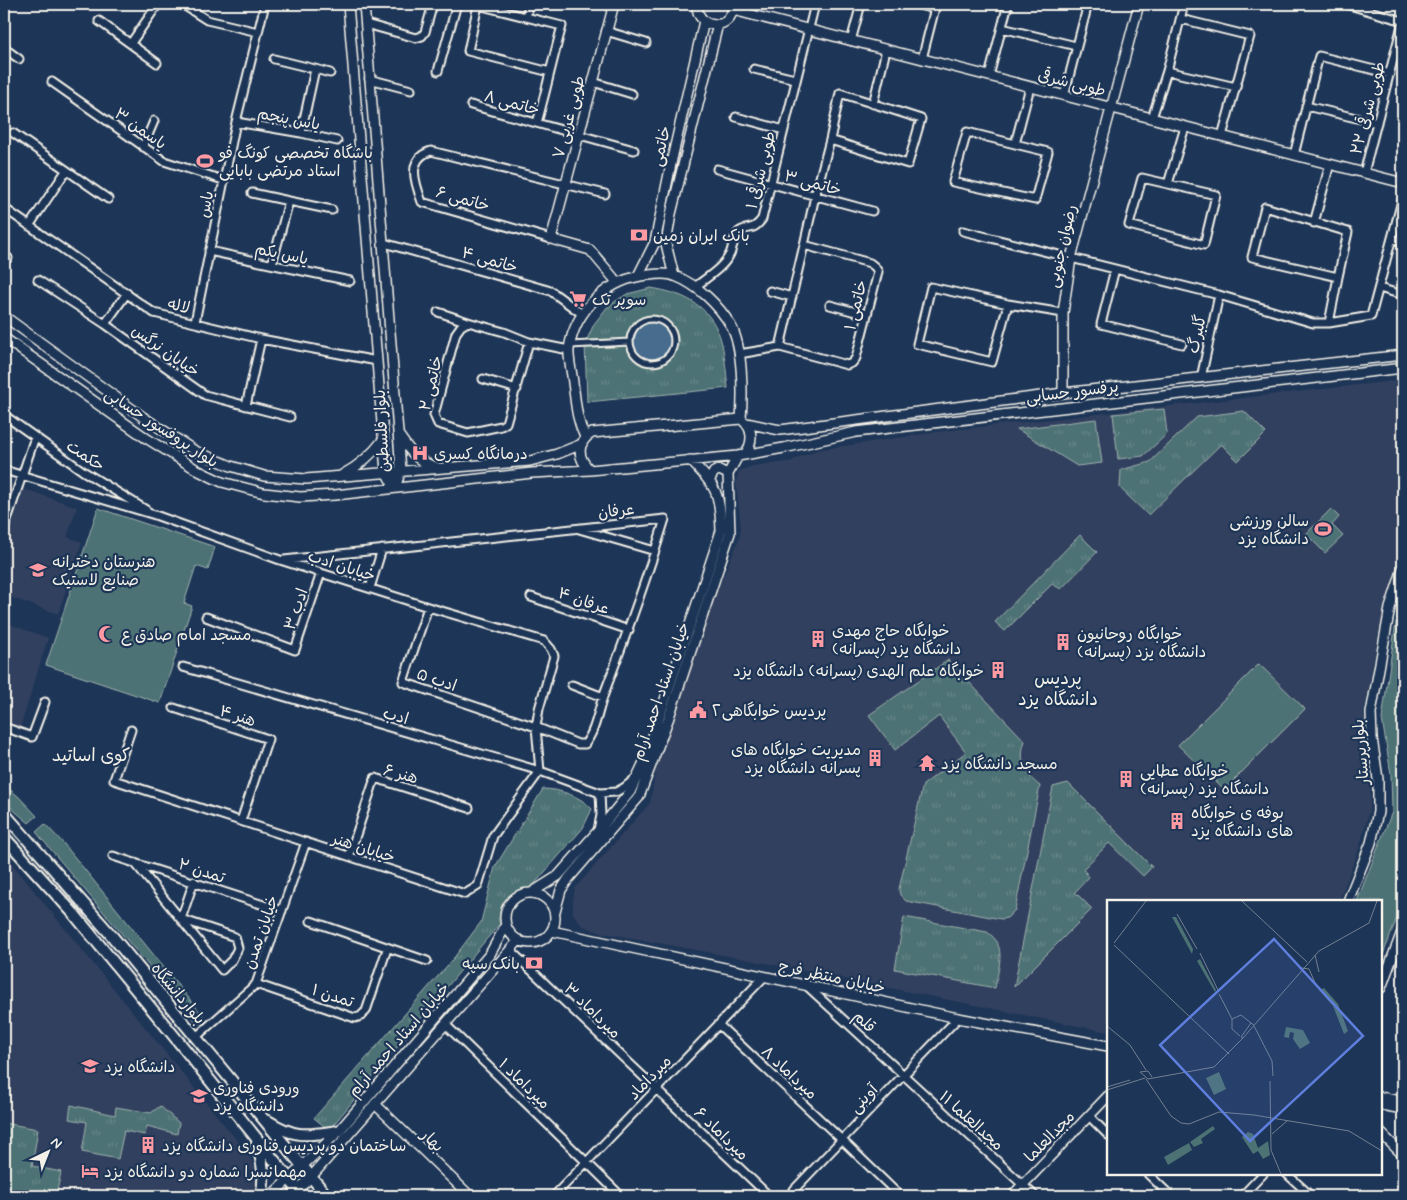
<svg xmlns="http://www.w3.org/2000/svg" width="1407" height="1200" viewBox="0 0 1407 1200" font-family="Mynerve,'Playpen Sans Arabic',sans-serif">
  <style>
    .built { fill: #31415f }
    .grass { fill: url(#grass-tufts); stroke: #a0b2ae }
    .park { fill: #4d7274; stroke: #a0b2ae }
    .water { fill: #466c8e; stroke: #8ca1b2 }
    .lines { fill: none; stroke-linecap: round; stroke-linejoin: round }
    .pedestrian-casing { stroke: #f4f1e8; stroke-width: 9 }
    .minor-casing { stroke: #f4f1e8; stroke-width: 11 }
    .tertiary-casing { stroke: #f4f1e8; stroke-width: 12 }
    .secondary-casing { stroke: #f4f1e8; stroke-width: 12 }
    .primary-casing { stroke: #f4f1e8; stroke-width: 14 }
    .pedestrian { stroke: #1d3557; stroke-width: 5 }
    .minor { stroke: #1d3557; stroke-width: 7 }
    .tertiary { stroke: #1d3557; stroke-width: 9 }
    .secondary { stroke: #1d3557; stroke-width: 9 }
    .primary { stroke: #1d3557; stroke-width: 10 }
    .labels { text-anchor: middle; stroke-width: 4.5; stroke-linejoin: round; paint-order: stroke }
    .street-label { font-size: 16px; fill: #f4f1e8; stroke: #1d3557 }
    .poi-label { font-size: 16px; fill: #f4f1e8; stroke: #1d3557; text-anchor: start }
    .neighbourhood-label { font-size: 18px; fill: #f4f1e8; stroke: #1d3557 }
    .inset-road { fill: none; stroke: #738091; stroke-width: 1 }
    .view { fill: #5e7fdd; fill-opacity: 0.15; stroke: #5e7fdd; stroke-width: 2.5 }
    .inset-edge { fill: none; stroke: #f4f1e8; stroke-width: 2.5 }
  </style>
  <defs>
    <pattern id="grass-tufts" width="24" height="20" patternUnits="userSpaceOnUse" patternTransform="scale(1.25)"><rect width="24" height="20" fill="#4d7274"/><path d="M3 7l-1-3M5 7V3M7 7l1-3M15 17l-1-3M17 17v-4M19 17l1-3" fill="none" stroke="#678788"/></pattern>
  </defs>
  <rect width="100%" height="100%" fill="#1d3557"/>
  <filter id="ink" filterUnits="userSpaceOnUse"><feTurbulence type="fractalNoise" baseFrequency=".02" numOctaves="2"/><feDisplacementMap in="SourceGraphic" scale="10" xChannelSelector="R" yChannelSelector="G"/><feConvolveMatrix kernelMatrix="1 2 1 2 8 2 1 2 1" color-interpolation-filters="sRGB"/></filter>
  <g filter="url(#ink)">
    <path class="built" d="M 1403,380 L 1403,549 L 1378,635 L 1364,713 L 1371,775 L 1370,807 L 1360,846 L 1339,901 L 1108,901 L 1108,1032 L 745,959 L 599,932 L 581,925 L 573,913 L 573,900 L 575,888 L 650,803 L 656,769 L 708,613 L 739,539 L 741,528 L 736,482 L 739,471 L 753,466 L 789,462 L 817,450 L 944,431 Z
      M 24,489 L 77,507 L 67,537 L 82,542 L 58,614 L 4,595 L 4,546 Z
      M 4,622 L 48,638 L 21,725 L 17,727 L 4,723 Z
      M 4,854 L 248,1154 L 253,1163 L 256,1174 L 256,1185 L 252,1196 L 4,1196 Z"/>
    <path class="grass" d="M 651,288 C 682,293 709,304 720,337 C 725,353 726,371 728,388 L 587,402 L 585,344 L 594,324 L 608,306 L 627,294 Z
      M 1164,409 L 1167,434 L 1143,456 L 1118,459 L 1113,414 Z
      M 1244,411 L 1266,433 L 1238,461 L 1221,444 L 1148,515 L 1120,488 L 1121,470 L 1150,462 L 1197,417 Z
      M 1096,419 L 1102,463 L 1077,466 L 1017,429 Z
      M 1080,535 L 1097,552 L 1061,589 L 1052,584 L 1005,631 L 995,622 Z
      M 948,660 L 1025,741 C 1018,759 1025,775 1040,786 L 1015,910 L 1007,918 L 1001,919 L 906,901 L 900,895 L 899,889 L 923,785 L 966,752 L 939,716 L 895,750 L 869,715 Z
      M 1068,783 L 1152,867 L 1143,876 L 1109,843 L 1083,869 L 1089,877 L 1075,892 L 1092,909 L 1014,987 L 1053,787 Z
      M 543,789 C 559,789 581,796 592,809 L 583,828 L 485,941 L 329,1130 L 314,1118 L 453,959 L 481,922 L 495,867 Z
      M 904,917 L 987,932 C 1008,945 998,968 995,988 L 895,969 Z
      M 71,1105 L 115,1115 L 116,1107 L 151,1113 L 160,1106 L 179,1123 L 177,1134 L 147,1126 L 145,1135 L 124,1131 L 118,1159 L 82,1152 L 87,1122 L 69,1119 Z
      M 4,1123 L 38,1129 L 32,1166 L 61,1172 L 56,1196 L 4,1196 Z"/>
    <path class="park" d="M 98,508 L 215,547 L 208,570 L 196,566 L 184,603 L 192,606 L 160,703 L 46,665 Z
      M 1331,509 L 1339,517 L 1332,525 L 1343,536 L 1325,553 L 1306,534 Z
      M 1396,622 L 1403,624 L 1403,902 L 1381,960 L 1381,901 L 1357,901 L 1392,812 L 1391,774 L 1382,719 Z
      M 1259,664 L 1305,709 L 1224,790 L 1178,745 Z
      M 4,785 L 18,796 L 37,816 L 29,823 L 4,802 Z
      M 45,824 L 64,844 L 204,1017 L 206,1021 L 202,1024 L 197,1023 L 36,832 Z"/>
    <path class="water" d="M634 341a18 18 0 1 1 36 0a18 18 0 1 1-36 0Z"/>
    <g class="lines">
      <g class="pedestrian-casing">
        <path id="pedestrian" d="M630 341a22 22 0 1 1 44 0a22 22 0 1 1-44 0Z
          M 570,345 L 630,342"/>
      </g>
      <g class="minor-casing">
        <path id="minor" d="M 182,4 L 207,20 L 258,32
          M 914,4 L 935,9
          M 1346,4 L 1403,21
          M 526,17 L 529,4
          M 1181,19 L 1250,36 L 1222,136
          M 99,21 L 157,63
          M 366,24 L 416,38 L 422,36 L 425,32 L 433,4
          M 1002,28 L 1076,46
          M 606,31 L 646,43
          M 851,41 L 861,4
          M 131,43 L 158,4
          M 4,48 L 19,59
          M 274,59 L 315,69 L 301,133
          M 922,59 L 936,4
          M 315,69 L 330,73
          M 754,69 L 795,79
          M 438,71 L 457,4
          M 1167,71 L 1236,87
          M 989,76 L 1008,4
          M 369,79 L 411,90
          M 52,82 L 164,161 L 223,180
          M 593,82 L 632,94
          M 1064,96 L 1088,4
          M 873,104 L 886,50
          M 471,105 L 634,150
          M 1306,106 L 1377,123
          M 736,117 L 784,130
          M 1152,118 L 1167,71 L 1184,4
          M 236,122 L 301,133 L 337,141
          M 537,123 C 546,91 553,58 562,26 L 478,5 L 468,51 L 550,72
          M 13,133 L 108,199
          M 1015,144 L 967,132 L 953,182 L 1035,200 L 1048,152 L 1015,144 L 1030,87
          M 143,147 L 154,121
          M 1294,155 L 1319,56 L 1390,74
          M 717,169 L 872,211
          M 1364,173 L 1403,21
          M 1142,178 L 1216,195 L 1204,245 L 1129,225 Z
          M 1168,184 L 1185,127
          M 252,193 L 289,201 L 272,264
          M 289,201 L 332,210
          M 1265,207 L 1348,232 L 1338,277 L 1252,257 Z
          M 4,208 L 154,313 L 261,339 L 377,361
          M 1314,223 L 1330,164
          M 29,226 L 66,171
          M 963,231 L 1219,295 L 1313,323 L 1329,323 L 1371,316 L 1403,197
          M 1392,238 L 1403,242
          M 551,239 L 422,202 C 415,183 406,159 431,151 L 605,194
          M 384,243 L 551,291 L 582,314
          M 804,245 L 815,196 L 830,140 L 840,93 L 921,119 L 908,164 L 830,140
          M 209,251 L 350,281
          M 4,255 L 8,258
          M 1115,269 L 1101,324 L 1182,344
          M 38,280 L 105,324 L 205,395 L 290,417
          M 695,287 C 706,278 723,268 730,254 C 733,247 733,238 739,232 C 747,225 752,233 762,219 L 815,4
          M 1379,288 L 1403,295
          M 770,291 L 792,297
          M 1008,304 L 992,362 L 917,344 L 931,287 L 1008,304 L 1063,313
          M 830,305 L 867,315
          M 438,312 L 468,322
          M 195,322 L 236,122 L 265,4
          M 1329,323 L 1338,277
          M 105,324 L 127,293
          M 529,342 L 506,423 L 501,426 L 468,433 L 438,424 L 434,415 L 456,333 L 461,326 L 468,322 L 504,332 L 529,342 L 569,350
          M 739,354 L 780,347 L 847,365 L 852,363 L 856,358 L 878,272 L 875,267 L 870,263 L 804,245 L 780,347
          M 1201,378 L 1219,295
          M 483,379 L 517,389
          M 246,406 L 261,339
          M 4,415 L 83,471 L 146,510
          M 4,470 L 155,515 L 280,560 L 428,607 L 544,641 L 551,649 L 554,656 L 539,709 L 536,727 L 540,771 L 493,836 L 478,886 L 465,894 L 114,780 L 131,730
          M 4,529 L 35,437
          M 579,529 L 655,551
          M 284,560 L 665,519 C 647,578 626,636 604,694 C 598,710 596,730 585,744 L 578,744 L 536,727 L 403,682 L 428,607
          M 370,588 L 382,549
          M 531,597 L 629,630
          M 206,617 L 295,650 L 321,573
          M 183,667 L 540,771 L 600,793 L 616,792 L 625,787 L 636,778
          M 572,685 L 603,697
          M 174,708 L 268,739 L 241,821
          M 4,727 L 32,737 L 45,702
          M 598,830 L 601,815 L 600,793
          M 113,856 L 282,911
          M 349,856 L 375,778 L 469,808
          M 135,863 L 222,970 L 232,960 L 238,948 L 235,937 L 181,919 L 194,881
          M 311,921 L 427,961
          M 510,950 L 769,1196
          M 256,984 L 355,1018 L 361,1016 L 366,1011 L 387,949
          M 808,987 L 1035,1196
          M 445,1024 L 621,1196
          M 719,1025 L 842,1140 L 900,1196
          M 196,1037 L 256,984 L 306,842
          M 1089,1116 L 1108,1135
          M 1148,1174 L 1171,1196
          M 1287,1174 L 1311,1196
          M 554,1196 L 764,977
          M 788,1196 L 958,1018
          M 1242,1196 L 1263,1174"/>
      </g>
      <g class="tertiary-casing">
        <path id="tertiary" d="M 614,4 L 551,239 L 590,250 L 617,282
          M 733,10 L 1403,183
          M 1063,393 L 1063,313 L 1071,258 L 1139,4
          M 1348,901 L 1371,843 L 1378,812 L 1378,779 L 1372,738 L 1371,713 L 1390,608 L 1403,568
          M 552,931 L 958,1018 L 1108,1046
          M 1381,988 L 1403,929
          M 1381,1097 L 1403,1102
          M 375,1104 L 470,1196
          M 1381,1105 L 1403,1109
          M 1381,1133 L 1403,1155
          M 1012,1196 L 1108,1096"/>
      </g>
      <g class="secondary-casing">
        <path id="secondary" d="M 348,4 L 386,472 L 395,488
          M 364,4 L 401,470 L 395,488
          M 697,4 C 696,31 734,32 733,4
          M 638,276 L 655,242 L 672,159 L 704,21
          M 674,276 L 666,244 L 671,214 L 718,24
          M 4,316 L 143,417 L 195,451 L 231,466 L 264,476 L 306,479 L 530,461 L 557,454 L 582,444
          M 4,338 L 146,438 L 199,471 L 222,482 L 264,493 L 300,497 L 335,495 L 532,473 L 590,470
          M 746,423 L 780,430 L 1063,393 L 1403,355
          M 398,434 C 408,449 417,462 436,467
          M 585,437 C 576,419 576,403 573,383 C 572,372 568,359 569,349 C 575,309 609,278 649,275 C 656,274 668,273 675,276 C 698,285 719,305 731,326 C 743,347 743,394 741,419
          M 745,454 C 754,442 753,427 741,419 L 592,433 C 576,443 577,458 590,470 L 738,456 L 784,448 L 856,432 L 1403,368
          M 342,475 C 359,466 371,456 383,440
          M 709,481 L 714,472 L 719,470 L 728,474
          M 531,893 L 558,876 L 598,831 L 630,792 L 645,760 L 721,531 C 720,493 717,487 690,460
          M505 918a25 25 0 1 1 50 0a25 25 0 1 1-50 0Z
          M 555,912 L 561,890 L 569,878 L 639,797 L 668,720 L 730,533 L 728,474 L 738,456
          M 271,1196 L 339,1131 L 490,954 L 506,925
          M 291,1196 L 311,1177 L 519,940"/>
      </g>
      <g class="primary-casing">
        <path id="primary" d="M 4,813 L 112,936 L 327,1196
          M 4,837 L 74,914 L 183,1047 L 303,1196
          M 268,1121 C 296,1139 307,1135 339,1131
          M 257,1143 C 262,1161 266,1177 261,1196"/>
      </g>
      <use href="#pedestrian" class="pedestrian"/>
      <use href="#minor" class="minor"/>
      <use href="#tertiary" class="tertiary"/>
      <use href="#secondary" class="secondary"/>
      <use href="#primary" class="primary"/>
    </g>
  </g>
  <defs>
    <g id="stadium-bare" transform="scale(1.35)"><path d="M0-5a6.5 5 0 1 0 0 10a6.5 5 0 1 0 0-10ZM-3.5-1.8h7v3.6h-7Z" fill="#ff9aa2" stroke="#1d3557" stroke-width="2.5" paint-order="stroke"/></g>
    <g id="bank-bare" transform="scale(1.35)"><path d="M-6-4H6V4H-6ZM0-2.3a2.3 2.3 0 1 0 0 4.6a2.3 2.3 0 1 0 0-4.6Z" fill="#ff9aa2" stroke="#1d3557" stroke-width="2.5" paint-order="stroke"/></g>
    <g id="supermarket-bare" transform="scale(1.35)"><path d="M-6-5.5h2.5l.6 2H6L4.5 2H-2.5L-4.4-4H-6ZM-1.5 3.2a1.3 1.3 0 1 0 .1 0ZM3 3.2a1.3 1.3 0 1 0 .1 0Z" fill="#ff9aa2" stroke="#1d3557" stroke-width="2.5" paint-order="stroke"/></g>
    <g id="hospital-bare" transform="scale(1.35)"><path d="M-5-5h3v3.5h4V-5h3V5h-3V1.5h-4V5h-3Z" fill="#ff9aa2" stroke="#1d3557" stroke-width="2.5" paint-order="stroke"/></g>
    <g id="school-bare" transform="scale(1.35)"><path d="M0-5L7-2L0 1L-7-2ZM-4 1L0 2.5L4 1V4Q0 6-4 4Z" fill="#ff9aa2" stroke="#1d3557" stroke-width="2.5" paint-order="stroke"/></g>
    <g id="mosque-bare" transform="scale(1.35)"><path d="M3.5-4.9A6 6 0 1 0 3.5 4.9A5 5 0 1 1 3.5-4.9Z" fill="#ff9aa2" stroke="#1d3557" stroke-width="2.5" paint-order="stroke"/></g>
    <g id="building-bare" transform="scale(1.35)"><path d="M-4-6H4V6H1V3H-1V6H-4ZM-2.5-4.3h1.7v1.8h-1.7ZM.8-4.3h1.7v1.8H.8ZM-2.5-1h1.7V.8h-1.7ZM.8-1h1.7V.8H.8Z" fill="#ff9aa2" stroke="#1d3557" stroke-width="2.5" paint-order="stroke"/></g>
    <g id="civic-bare" transform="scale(1.35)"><path d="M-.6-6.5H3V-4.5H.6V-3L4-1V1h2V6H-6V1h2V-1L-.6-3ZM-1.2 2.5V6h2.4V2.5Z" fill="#ff9aa2" stroke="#1d3557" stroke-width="2.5" paint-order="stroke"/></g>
    <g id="temple-bare" transform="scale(1.35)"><path d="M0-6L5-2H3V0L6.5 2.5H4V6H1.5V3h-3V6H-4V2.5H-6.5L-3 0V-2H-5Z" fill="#ff9aa2" stroke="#1d3557" stroke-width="2.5" paint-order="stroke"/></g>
    <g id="university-bare" transform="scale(1.35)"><path d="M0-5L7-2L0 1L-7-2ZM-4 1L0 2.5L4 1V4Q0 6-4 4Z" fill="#ff9aa2" stroke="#1d3557" stroke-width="2.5" paint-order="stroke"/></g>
    <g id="hotel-bare" transform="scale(1.35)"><path d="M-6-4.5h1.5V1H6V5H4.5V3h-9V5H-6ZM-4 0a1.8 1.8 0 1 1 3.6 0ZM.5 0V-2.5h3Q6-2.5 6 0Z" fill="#ff9aa2" stroke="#1d3557" stroke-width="2.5" paint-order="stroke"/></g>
  </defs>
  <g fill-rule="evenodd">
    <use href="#stadium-bare" x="205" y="161"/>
    <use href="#bank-bare" x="639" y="235"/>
    <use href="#supermarket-bare" x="578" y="299"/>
    <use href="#hospital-bare" x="420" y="453"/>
    <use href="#stadium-bare" x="1323" y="529"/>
    <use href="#school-bare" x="38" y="570"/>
    <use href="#mosque-bare" x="107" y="634"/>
    <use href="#building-bare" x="818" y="639"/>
    <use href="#building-bare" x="1063" y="642"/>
    <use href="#building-bare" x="998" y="670"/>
    <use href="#civic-bare" x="698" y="710"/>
    <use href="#building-bare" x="875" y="758"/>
    <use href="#temple-bare" x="927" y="763"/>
    <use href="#building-bare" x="1126" y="779"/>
    <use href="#building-bare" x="1177" y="821"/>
    <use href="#bank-bare" x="534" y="963"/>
    <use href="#university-bare" x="90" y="1066"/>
    <use href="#university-bare" x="199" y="1096"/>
    <use href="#building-bare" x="148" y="1145"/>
    <use href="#hotel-bare" x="90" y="1171"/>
  </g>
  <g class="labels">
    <g class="street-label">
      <text transform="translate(1072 82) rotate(14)" y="6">طوبی شرقی</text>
      <text transform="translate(512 102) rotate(15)" y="6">خاتمی ۸</text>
      <text transform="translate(1367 108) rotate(-75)" y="6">طوبی شرقی ۲۲</text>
      <text transform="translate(568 117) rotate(-75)" y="6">طوبی غربی ۷</text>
      <text transform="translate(289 118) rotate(11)" y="6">یاس پنجم</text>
      <text transform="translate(141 128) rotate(35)" y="6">یاسمن ۳</text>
      <text transform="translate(660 146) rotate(-77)" y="6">خاتمی</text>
      <text transform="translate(760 170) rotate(-76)" y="6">طوبی شرقی ۱</text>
      <text transform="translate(813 182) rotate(15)" y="6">خاتمی ۳</text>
      <text transform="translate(463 198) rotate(16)" y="6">خاتمی ۶</text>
      <text transform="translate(205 204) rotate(-79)" y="6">یاس</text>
      <text transform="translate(1061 246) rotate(-77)" y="6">رضوان جنوبی</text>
      <text transform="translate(282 253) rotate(12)" y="6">یاس یکم</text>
      <text transform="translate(490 259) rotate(16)" y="6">خاتمی ۴</text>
      <text transform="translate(179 305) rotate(13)" y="6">لاله</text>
      <text transform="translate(855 305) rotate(-76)" y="6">خاتمی ۱</text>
      <text transform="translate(1196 334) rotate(-78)" y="6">گلبرگ</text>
      <text transform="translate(166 350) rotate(35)" y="6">خیابان نرگس</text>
      <text transform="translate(430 383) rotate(-77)" y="6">خاتمی ۲</text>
      <text transform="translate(1072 391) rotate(-7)" y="6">پرفسور حسابی</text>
      <text transform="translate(162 427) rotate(33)" y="6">بلوار پروفسور حسابی</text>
      <text transform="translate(381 431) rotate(-93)" y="6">بلوار فلسطین</text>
      <text transform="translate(86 455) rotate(34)" y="6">حکمت</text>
      <text transform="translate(616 510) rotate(-6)" y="6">عرفان</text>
      <text transform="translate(342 565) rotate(18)" y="6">خیابان ادب</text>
      <text transform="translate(584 600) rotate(19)" y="6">عرفان ۴</text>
      <text transform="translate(295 609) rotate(-71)" y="6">ادب ۳</text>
      <text transform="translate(437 679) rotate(19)" y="6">ادب ۵</text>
      <text transform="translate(660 691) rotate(-71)" y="6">خیابان استاد احمد آرام</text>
      <text transform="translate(238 715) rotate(18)" y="6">هنر ۴</text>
      <text transform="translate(396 715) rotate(16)" y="6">ادب</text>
      <text transform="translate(1360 752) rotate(-95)" y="6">بلوارپرستار</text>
      <text transform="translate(401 773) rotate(15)" y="6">هنر ۶</text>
      <text transform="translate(364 847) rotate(18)" y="6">خیابان هنر</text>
      <text transform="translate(202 870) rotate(18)" y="6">تمدن ۲</text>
      <text transform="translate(260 932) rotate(-71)" y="6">خیابان تمدن</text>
      <text transform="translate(832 976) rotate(12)" y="6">خیابان منتظر فرج</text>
      <text transform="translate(179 993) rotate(50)" y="6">بلواردانشگاه</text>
      <text transform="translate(333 995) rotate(18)" y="6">تمدن ۱</text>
      <text transform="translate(593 1010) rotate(44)" y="6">میرداماد ۳</text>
      <text transform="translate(865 1021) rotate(43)" y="6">قلم</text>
      <text transform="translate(398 1039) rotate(-49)" y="6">خیابان استاد احمد آرام</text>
      <text transform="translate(790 1072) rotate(43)" y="6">میرداماد ۸</text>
      <text transform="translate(649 1077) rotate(-46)" y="6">میرداماد</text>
      <text transform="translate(525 1083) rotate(44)" y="6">میرداماد ۱</text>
      <text transform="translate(863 1098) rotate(-46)" y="6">آوینی</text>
      <text transform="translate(972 1120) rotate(42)" y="6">مجدالعلما ۱۱</text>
      <text transform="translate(722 1133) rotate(44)" y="6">میرداماد ۶</text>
      <text transform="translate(1049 1136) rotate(-46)" y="6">مجدالعلما</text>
      <text transform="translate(433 1140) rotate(44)" y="6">بهار</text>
    </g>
    <g class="poi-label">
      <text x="219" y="158">باشگاه تخصصی کونگ فو<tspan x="219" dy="18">استاد مرتضی بابایی</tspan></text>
      <text x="653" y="241">بانک ایران زمین</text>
      <text x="592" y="305">سوپر تک</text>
      <text x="434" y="459">درمانگاه کسری</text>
      <text x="1309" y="526" text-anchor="end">سالن ورزشی<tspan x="1309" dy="18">دانشگاه یزد</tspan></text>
      <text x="52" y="567">هنرستان دخترانه<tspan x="52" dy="18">صنایع لاستیک</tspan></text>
      <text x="832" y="636">خوابگاه حاج مهدی<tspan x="832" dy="18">(پسرانه) دانشگاه یزد</tspan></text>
      <text x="1077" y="639">خوابگاه روحانیون<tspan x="1077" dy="18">(پسرانه) دانشگاه یزد</tspan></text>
      <text x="121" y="640">مسجد امام صادق ع</text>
      <text x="984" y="676" text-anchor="end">خوابگاه علم الهدی (پسرانه) دانشگاه یزد</text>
      <text x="712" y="716">پردیس خوابگاهی٢</text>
      <text x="861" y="755" text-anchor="end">مدیریت خوابگاه های<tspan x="861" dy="18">پسرانه دانشگاه یزد</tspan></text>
      <text x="941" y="769">مسجد دانشگاه یزد</text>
      <text x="1140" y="776">خوابگاه عطایی<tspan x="1140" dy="18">(پسرانه) دانشگاه یزد</tspan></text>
      <text x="1191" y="818">بوفه ی خوابگاه<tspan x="1191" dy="18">های دانشگاه یزد</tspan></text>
      <text x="520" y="969" text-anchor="end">بانک سپه</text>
      <text x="104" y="1072">دانشگاه یزد</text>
      <text x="213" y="1093">ورودی فناوری<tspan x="213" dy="18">دانشگاه یزد</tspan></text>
      <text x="162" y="1151">ساختمان دو پردیس فناوری دانشگاه یزد</text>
      <text x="104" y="1177">مهمانسرا شماره دو دانشگاه یزد</text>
    </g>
    <g class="neighbourhood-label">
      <text x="1058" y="684">پردیس<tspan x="1058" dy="21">دانشگاه یزد</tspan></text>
      <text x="91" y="761">کوی اساتید</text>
    </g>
  </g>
  <g transform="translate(1107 900)">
    <rect width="275" height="275" fill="#1d3557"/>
    <path d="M 65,17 L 69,17 L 86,49 L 85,54 ZM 179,127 L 196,130 L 203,143 L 193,149 L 186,139 L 187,133 L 183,132 L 182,138 L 177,137 ZM 106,226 L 108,229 L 94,239 L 96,243 L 87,247 L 83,242 ZM 141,232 L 146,234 L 151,248 L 161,241 L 163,255 L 156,259 L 151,251 L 146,254 L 135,237 ZM 82,243 L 85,250 L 61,265 L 57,257 Z" fill="#4d7274"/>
    <path d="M 93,59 L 109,90 L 108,92 L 90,61 ZM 217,88 L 231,104 L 241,131 L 237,134 L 226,106 L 212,90 ZM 112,172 L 119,189 L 107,195 L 99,178 Z" fill="#4d7274"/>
    <path class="inset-road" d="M 135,1 L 200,62M 70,14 L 90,49M 7,43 L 39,1M 7,45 L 122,154M 93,53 L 111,90M 208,55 L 212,72M 195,68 L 202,69 L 209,85M 112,94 L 125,119M 147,125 L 144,123 L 134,137 L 136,138 L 212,51 L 262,23 L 270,1M 0,126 L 23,145 L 39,170M 147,126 L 165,161 L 166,176M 133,136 L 125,129 L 125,119 L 134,115 L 144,123M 45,177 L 41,171 L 33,172 L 41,179 L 107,167 L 136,138M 39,179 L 64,216 L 74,223 L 82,224 L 112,212 L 147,215 L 242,231 L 275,251M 163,181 L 164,250 L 174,274M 0,187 L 23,180M 0,190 L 38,178M 165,234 L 180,221"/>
    <path class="view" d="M 167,39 L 256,136 L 143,241 L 53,145 Z"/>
    <rect width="275" height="275" class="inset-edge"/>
  </g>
  <rect width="1407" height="1200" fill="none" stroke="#1d3557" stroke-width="20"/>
  <rect x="10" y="10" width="1387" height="1180" fill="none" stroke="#f4f1e8" stroke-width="2" filter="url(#ink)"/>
  <g transform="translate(48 1152) rotate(43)" stroke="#1d3557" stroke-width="4" paint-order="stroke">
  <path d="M0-4L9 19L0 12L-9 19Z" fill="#f4f1e8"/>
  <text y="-8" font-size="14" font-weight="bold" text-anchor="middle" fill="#f4f1e8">N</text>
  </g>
</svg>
